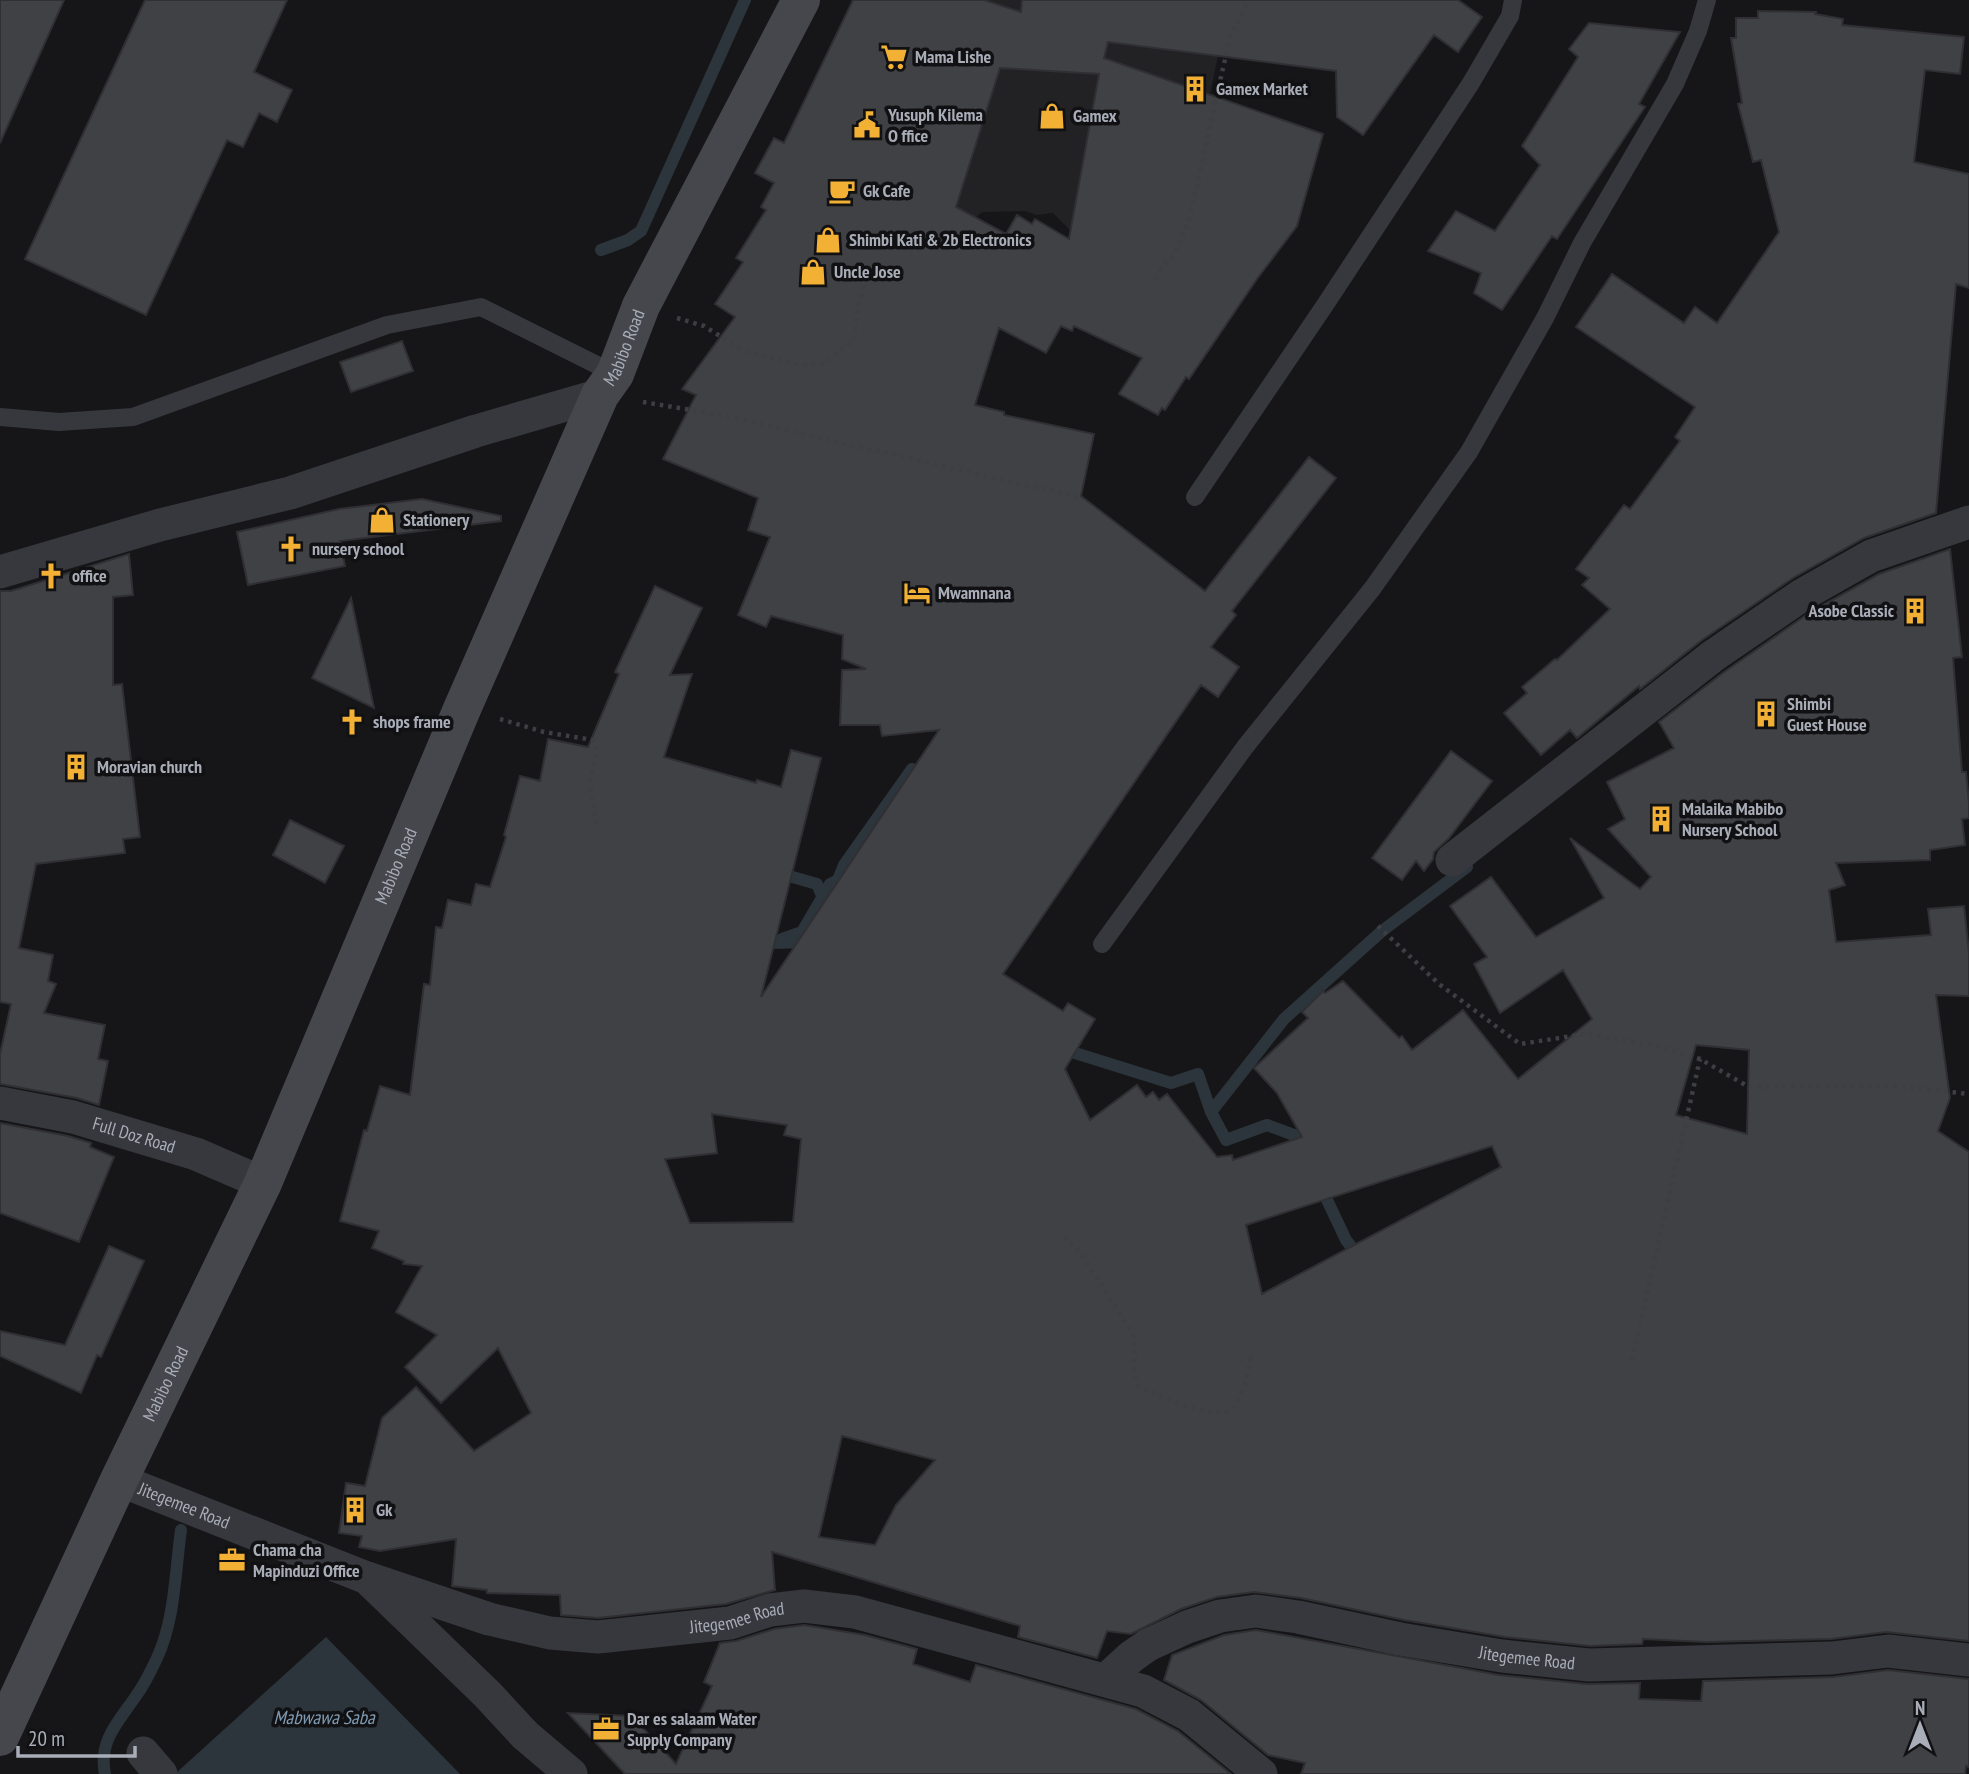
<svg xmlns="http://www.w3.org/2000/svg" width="1969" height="1774" viewBox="0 0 1969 1774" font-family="'PT Sans Narrow',sans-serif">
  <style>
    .built { fill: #222225 }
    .water { fill: #2c353c }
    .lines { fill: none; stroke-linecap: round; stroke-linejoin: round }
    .stream { stroke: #2c353c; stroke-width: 12 }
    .building { fill: #404145; stroke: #303034; stroke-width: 2; fill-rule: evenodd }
    .path { stroke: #3d3f44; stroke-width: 4.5; stroke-dasharray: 3.5 5; stroke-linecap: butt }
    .lane { stroke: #37383d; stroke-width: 18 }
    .street { stroke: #37383d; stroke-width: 33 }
    .secondary { stroke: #45474d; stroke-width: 38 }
    .labels { text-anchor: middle; stroke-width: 7; stroke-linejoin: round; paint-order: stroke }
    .poi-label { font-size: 18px; font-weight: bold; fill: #a8adb8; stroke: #111113; text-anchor: start }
    .street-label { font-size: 18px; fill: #a8adb8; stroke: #111113 }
    .water-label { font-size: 19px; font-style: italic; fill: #7f9bb3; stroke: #111113 }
  </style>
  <rect width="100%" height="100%" fill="#161618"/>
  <path class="built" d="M 933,0 L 1236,0 L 1222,38 L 1181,226 L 1073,233 L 1053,213 L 1037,215 L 1025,211 L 982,212 L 957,234 Z"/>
  <path class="water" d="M 326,1637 L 460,1774 L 175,1774 Z"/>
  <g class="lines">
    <path class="stream" d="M 601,250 L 628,240 L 641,231 L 745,0
      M 775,872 L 817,884 L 823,898
      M 782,939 L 802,932 L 830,884 L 838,880 L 844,865 L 912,769
      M 762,951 L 769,943 L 813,942
      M 1059,1048 L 1171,1083 L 1198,1074 L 1211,1112 L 1226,1140 L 1267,1125 L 1294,1135 L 1300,1152
      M 1211,1112 L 1284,1019 L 1382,931 L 1467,867
      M 1320,1185 L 1346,1240 L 1360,1258
      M 105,1774 C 98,1741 119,1721 136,1696 C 144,1685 151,1671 157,1658 C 175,1619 175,1573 181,1530"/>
  </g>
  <path class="building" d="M 0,0 L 64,0 L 0,143 Z
    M 145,0 L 287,0 L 254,72 L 292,90 L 277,122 L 259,113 L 243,147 L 227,140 L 146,315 L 25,259 Z
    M 853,0 L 984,0 L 1021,12 L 1022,0 L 1458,0 L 1482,17 L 1458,52 L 1434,35 L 1363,135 L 1337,117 L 1336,71 L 1108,42 L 1104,58 L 1323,134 L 1297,226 L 1257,279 L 1189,379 L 1186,377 L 1165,410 L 1162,408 L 1158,415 L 1119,394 L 1142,358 L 1074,326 L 1072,331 L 1061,326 L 1046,353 L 999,328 L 975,405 L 1004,412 L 1004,415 L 1094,434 L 1081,496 L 1205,591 L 1309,457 L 1336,478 L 1232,611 L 1236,615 L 1211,647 L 1239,667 L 1218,697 L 1201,685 L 1003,974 L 1063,1011 L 1068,1003 L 1095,1019 L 1065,1069 L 1090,1120 L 1137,1085 L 1146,1097 L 1153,1092 L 1159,1100 L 1167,1094 L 1217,1157 L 1232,1155 L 1233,1160 L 1302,1137 L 1277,1093 L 1254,1068 L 1308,1018 L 1302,1012 L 1323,991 L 1325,993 L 1343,981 L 1399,1038 L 1402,1036 L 1412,1050 L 1463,1010 L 1518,1079 L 1592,1019 L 1563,970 L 1500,1013 L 1474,964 L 1487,957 L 1450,906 L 1491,877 L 1536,937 L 1604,898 L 1570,838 L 1640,889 L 1651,877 L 1608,829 L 1625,819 L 1607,782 L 1674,748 L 1659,722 L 1724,672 L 1812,611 L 1879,574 L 1950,549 L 1962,657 L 1953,658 L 1962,772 L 1966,772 L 1969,803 L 1969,818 L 1962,819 L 1965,845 L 1930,850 L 1930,860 L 1836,863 L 1845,885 L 1829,890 L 1836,942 L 1931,935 L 1928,909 L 1964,906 L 1969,953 L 1969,996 L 1936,995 L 1950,1098 L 1938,1131 L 1969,1152 L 1969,1641 L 1886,1632 L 1831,1639 L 1707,1642 L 1643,1639 L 1642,1644 L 1590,1646 L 1505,1637 L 1404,1620 L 1301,1598 L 1254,1592 L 1217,1597 L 1181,1609 L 1131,1634 L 1107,1631 L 1097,1658 L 1018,1637 L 1020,1626 L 772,1552 L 775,1590 L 726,1604 L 598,1618 L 561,1615 L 560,1595 L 487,1593 L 487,1590 L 452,1586 L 456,1539 L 380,1551 L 359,1547 L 362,1536 L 339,1533 L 346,1483 L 365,1486 L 382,1418 L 416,1387 L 474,1451 L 531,1413 L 498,1348 L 441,1403 L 405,1367 L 437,1335 L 396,1312 L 422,1266 L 403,1264 L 404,1261 L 372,1248 L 379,1231 L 340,1221 L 364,1130 L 367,1131 L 380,1086 L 410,1095 L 424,984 L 430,985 L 436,927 L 442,928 L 448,900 L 471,905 L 476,884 L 490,887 L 506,837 L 504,835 L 520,776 L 540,781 L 548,739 L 588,747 L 619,674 L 615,672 L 655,586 L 702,608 L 670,675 L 692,674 L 664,757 L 756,783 L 757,780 L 781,787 L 791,750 L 821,758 L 761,997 L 939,730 L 882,736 L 880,725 L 840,725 L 842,670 L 866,669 L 842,659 L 843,635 L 771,616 L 766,627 L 738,615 L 770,537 L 748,530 L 758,498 L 663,459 L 696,395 L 682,389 L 735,317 L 715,304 L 743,262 L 736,258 L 766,210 L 761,207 L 774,183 L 755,173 L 774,138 L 784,143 ZM 1000,68 L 1099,74 L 1069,239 L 1035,219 L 1032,224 L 1017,215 L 1006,234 L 956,207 ZM 1696,1045 L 1749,1050 L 1747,1134 L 1676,1115 ZM 712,1114 L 787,1125 L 784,1135 L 801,1139 L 793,1222 L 690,1223 L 665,1159 L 717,1153 ZM 1492,1146 L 1501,1167 L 1262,1294 L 1246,1225 ZM 842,1436 L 935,1460 L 896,1505 L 875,1545 L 819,1537 Z
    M 1758,11 L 1816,12 L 1815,14 L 1843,19 L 1842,25 L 1964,37 L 1960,74 L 1925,70 L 1914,162 L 1969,174 L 1969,288 L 1956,284 L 1936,513 L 1864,538 L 1793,578 L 1702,640 L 1640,689 L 1639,686 L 1577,738 L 1570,730 L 1541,755 L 1504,713 L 1527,693 L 1522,687 L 1555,659 L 1557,660 L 1610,609 L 1582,585 L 1589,578 L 1576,569 L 1624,505 L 1630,509 L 1680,441 L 1675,437 L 1695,407 L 1576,327 L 1612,274 L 1684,323 L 1695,307 L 1717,323 L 1779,232 L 1761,160 L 1753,162 L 1738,104 L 1742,103 L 1731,38 L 1736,38 L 1736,18 L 1758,18 Z
    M 1589,23 L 1680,32 L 1639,104 L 1645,107 L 1557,239 L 1552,236 L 1502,310 L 1474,293 L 1481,273 L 1428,251 L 1456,211 L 1495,231 L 1540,165 L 1522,146 L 1578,57 L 1569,49 Z
    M 402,341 L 413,371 L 351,392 L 340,362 Z
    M 422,499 L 501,516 L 501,521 L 340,541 L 345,566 L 248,585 L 237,532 L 339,509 Z
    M 129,554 L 133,595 L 113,597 L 113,685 L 122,684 L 140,837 L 123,839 L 125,853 L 36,864 L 19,948 L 53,955 L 48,981 L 56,984 L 44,1013 L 105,1025 L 98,1059 L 108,1061 L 99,1105 L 77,1098 L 0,1084 L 0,1054 L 11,1004 L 0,1002 L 0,591 L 11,591 Z
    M 351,598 L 374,708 L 312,678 Z
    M 1451,751 L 1492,781 L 1449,838 L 1434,852 L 1433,859 L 1424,871 L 1416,861 L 1402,880 L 1372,858 Z
    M 290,820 L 344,846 L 325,883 L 273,855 Z
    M 0,1123 L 68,1136 L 91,1143 L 90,1147 L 114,1157 L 79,1242 L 0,1213 Z
    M 109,1246 L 144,1261 L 101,1357 L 97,1355 L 81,1393 L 0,1356 L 0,1331 L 65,1345 Z
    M 804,1625 L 865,1635 L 917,1649 L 913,1664 L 970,1682 L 976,1665 L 1136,1709 L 1178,1731 L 1231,1774 L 625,1774 L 568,1713 L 632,1716 L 676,1764 L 712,1686 L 704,1682 L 720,1643 L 736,1641 L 774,1629 Z
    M 1256,1630 L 1499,1675 L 1587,1684 L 1640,1683 L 1639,1699 L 1701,1701 L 1703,1681 L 1833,1677 L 1888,1670 L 1969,1679 L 1969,1767 L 1966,1766 L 1965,1774 L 1301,1774 L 1305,1763 L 1268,1755 L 1201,1700 L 1164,1680 L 1172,1655 L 1224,1635 Z"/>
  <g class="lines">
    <path class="path" d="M 1156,279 L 1161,268 L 1175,254 L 1189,220 L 1230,37 L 1248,0
      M 677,318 L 704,326 L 742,350 L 803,365 L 825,363 L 854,339 L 856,316 L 865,281
      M 643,402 L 721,415 L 1078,497
      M 500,719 L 544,732 L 593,740 L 597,751 L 590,780 L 596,825
      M 1378,926 L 1439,984 L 1520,1044 L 1586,1034 L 1658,1046 L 1700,1059 L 1749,1087 L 1895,1086 L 1969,1094
      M 1064,1237 L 1082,1255 L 1132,1333 C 1140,1353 1129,1369 1139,1387 C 1157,1394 1217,1423 1231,1409 C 1244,1395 1248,1371 1252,1354
      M 1632,1360 L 1700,1059"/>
    <path class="lane" d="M 0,417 L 59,422 L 133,417 L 387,325 L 481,307 L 615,374
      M 1195,497 L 1325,305 L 1471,83 L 1510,16 L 1513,0
      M 1102,944 L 1245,747 L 1372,589 L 1469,452 L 1545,318 L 1582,243 L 1675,84 L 1698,31 L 1707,0"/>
    <g class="street">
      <path d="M 0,572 L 160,525 L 290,493 L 476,431 L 600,395"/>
      <path d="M 1452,860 L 1713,656 L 1802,595 L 1871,556 L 1969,522"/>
      <path id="s1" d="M 0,1103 L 73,1117 L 196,1154 L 263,1183"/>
      <path id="s2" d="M 119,1480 L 367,1578 L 487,1694 L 525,1735 L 571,1774"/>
      <path id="s3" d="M 367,1578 L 489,1619 L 550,1633 L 598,1637 L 730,1623 L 770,1610 L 804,1606 L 855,1612 L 1143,1691 L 1189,1715 L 1261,1774"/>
      <path id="s4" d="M 1106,1680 L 1131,1657 L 1148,1645 L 1187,1627 L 1220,1616 L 1256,1611 L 1298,1617 L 1400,1639 L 1502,1656 L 1589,1665 L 1832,1658 L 1888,1651 L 1969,1660"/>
      <path d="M 143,1753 L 161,1774"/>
    </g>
    <path class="secondary" id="s5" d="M 0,1737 L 119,1480 L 263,1183 L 462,709 L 600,395 L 615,374 L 641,306 L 801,0"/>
  </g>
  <defs>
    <g id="supermarket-bare" transform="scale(2.1)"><path d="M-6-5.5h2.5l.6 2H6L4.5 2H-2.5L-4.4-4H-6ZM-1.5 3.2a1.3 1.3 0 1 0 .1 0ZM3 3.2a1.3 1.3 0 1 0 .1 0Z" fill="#f2b134" stroke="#111113" stroke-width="2.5" paint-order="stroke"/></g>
    <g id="building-bare" transform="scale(2.1)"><path d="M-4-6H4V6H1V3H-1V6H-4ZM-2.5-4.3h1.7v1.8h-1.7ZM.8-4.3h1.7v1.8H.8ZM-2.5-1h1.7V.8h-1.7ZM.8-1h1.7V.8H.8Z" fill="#f2b134" stroke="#111113" stroke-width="2.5" paint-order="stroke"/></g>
    <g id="shop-bare" transform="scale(2.1)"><path d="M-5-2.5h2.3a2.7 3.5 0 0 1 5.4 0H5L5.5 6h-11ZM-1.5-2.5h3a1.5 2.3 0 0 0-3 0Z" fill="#f2b134" stroke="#111113" stroke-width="2.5" paint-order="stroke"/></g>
    <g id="civic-bare" transform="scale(2.1)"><path d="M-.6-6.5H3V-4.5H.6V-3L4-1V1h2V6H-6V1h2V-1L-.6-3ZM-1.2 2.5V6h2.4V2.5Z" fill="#f2b134" stroke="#111113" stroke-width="2.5" paint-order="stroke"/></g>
    <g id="cafe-bare" transform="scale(2.1)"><path d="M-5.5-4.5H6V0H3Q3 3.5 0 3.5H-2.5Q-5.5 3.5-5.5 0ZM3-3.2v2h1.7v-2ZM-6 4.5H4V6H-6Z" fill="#f2b134" stroke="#111113" stroke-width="2.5" paint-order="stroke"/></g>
    <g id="church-bare" transform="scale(2.1)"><path d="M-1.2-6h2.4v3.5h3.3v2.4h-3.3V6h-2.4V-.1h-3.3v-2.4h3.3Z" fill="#f2b134" stroke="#111113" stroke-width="2.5" paint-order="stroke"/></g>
    <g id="hotel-bare" transform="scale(2.1)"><path d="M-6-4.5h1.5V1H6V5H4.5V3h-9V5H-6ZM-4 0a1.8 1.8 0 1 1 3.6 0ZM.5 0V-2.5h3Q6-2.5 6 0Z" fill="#f2b134" stroke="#111113" stroke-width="2.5" paint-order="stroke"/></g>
    <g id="office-bare" transform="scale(2.1)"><path d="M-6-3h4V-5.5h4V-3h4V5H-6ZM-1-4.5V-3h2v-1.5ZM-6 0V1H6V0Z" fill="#f2b134" stroke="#111113" stroke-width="2.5" paint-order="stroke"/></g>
  </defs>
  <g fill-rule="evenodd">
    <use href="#supermarket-bare" x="894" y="57"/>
    <use href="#building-bare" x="1195" y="89"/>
    <use href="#shop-bare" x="1052" y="116"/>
    <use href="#civic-bare" x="867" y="125"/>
    <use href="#cafe-bare" x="842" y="191"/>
    <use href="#shop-bare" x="828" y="240"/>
    <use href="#shop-bare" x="813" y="272"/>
    <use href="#shop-bare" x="382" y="520"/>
    <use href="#church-bare" x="291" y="549"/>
    <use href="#church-bare" x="51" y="576"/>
    <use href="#hotel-bare" x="917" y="593"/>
    <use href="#building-bare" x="1915" y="611"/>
    <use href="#building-bare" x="1766" y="714"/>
    <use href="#church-bare" x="352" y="722"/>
    <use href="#building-bare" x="76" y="767"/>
    <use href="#building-bare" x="1661" y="819"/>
    <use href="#building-bare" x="355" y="1510"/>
    <use href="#office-bare" x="232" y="1560"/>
    <use href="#office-bare" x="606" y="1729"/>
  </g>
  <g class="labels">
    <g class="poi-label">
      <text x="915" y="63">Mama Lishe</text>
      <text x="1216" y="95">Gamex Market</text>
      <text x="888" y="121">Yusuph Kilema<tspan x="888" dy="21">O ffice</tspan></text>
      <text x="1073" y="122">Gamex</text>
      <text x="863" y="197">Gk Cafe</text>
      <text x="849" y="246">Shimbi Kati &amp; 2b Electronics</text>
      <text x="834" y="278">Uncle Jose</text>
      <text x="403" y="526">Stationery</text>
      <text x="312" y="555">nursery school</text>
      <text x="72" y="582">office</text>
      <text x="938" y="599">Mwamnana</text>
      <text x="1894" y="617" text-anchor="end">Asobe Classic</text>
      <text x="1787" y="710">Shimbi<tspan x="1787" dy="21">Guest House</tspan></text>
      <text x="373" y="728">shops frame</text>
      <text x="97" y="773">Moravian church</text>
      <text x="1682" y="815">Malaika Mabibo<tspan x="1682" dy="21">Nursery School</tspan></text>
      <text x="376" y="1516">Gk</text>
      <text x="253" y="1556">Chama cha<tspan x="253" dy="21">Mapinduzi Office</tspan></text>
      <text x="627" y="1725">Dar es salaam Water<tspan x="627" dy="21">Supply Company</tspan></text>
    </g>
    <g class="street-label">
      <text dy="6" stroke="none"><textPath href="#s5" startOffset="1524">Mabibo Road</textPath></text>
      <text dy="6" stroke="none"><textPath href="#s5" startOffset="957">Mabibo Road</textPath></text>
      <text dy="6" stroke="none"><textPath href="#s1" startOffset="138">Full Doz Road</textPath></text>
      <text dy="6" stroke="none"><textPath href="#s5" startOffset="390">Mabibo Road</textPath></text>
      <text dy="6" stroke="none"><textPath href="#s2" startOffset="70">Jitegemee Road</textPath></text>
      <text dy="6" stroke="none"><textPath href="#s3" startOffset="380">Jitegemee Road</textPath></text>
      <text dy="6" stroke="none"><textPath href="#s4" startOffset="444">Jitegemee Road</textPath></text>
    </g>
    <g class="water-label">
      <text x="324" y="1724">Mabwawa Saba</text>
    </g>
  </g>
  <g transform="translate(1920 1725)" stroke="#111113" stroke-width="5" paint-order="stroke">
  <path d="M0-5L12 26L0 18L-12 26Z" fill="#a8adb8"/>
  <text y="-10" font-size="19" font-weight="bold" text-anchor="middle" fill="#a8adb8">N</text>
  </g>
  <path d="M18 1746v10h117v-10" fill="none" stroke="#a8adb8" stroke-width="3.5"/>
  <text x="28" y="1746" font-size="21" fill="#a8adb8" stroke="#111113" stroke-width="5" paint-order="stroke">20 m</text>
</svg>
